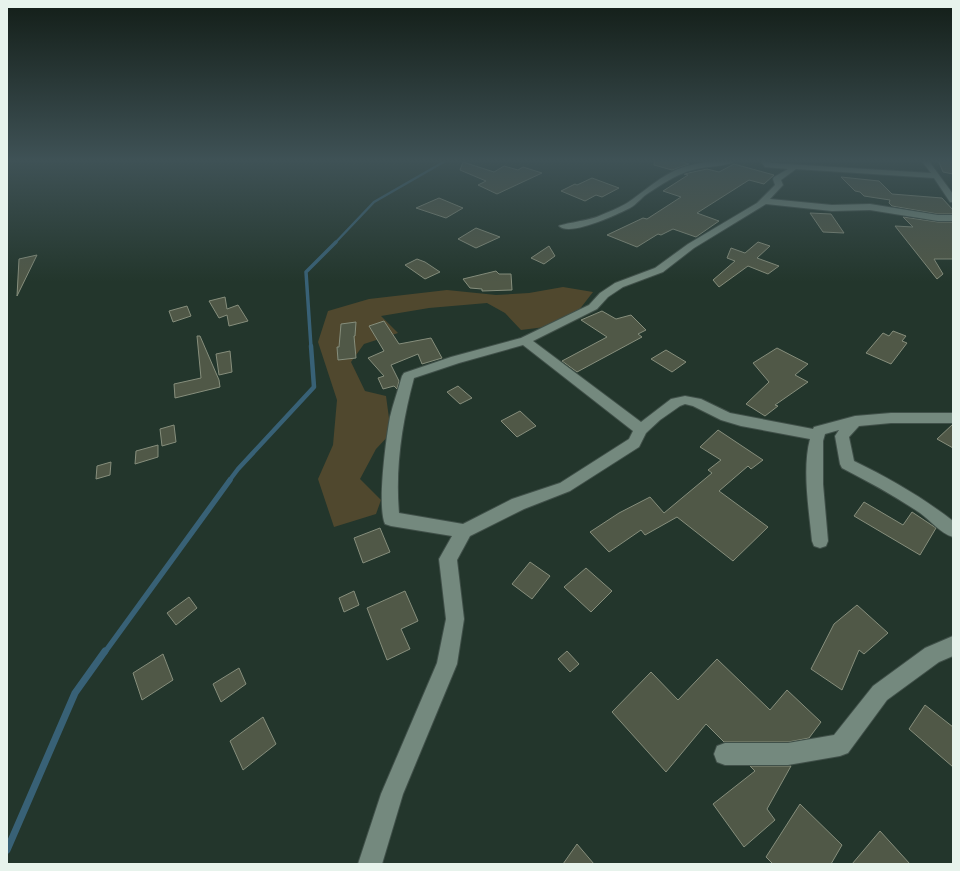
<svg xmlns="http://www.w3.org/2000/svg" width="960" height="871" viewBox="0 0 960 871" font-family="'Exo 2',sans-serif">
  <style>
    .green { fill: #50482e }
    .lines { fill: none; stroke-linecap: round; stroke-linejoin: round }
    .stream-far4 { stroke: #386176; stroke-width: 2.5 }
    .stream-far3 { stroke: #386176; stroke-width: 3.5 }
    .stream-far2 { stroke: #386176; stroke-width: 4.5 }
    .stream-far1 { stroke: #386176; stroke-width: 5.5 }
    .stream { stroke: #386176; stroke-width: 7 }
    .building { fill: #505847; stroke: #868e7c }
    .street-casing { stroke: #405049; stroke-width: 2 }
    .street { fill: #74897e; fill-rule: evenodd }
  </style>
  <rect width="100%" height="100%" fill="#23362c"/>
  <path class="green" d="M 563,287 L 593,292 L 579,310 L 545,327 L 521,330 L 505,313 L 487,303 L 429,308 L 381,316 L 398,333 L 364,344 L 351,362 L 365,391 L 386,396 L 391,433 L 376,449 L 360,479 L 381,500 L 376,514 L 334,527 L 318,479 L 333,445 L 337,400 L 318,342 L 328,311 L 369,299 L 447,290 L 496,295 L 529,293 Z"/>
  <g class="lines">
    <path class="stream-far4" d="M 335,243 L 374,202 L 447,160"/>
    <path class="stream-far3" d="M 311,347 L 306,272 L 336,242"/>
    <path class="stream-far2" d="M 229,481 L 238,469 L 314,387 L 311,346"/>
    <path class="stream-far1" d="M 105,652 L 230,480"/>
    <path class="stream" d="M 7,850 L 75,693 L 105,651"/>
  </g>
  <path class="building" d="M 655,160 L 676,160 L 689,164 L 672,170 L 654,165 Z
    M 938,160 L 953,160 L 953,174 L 943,172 Z
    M 463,162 L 494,172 L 504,166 L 518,170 L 523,167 L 542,173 L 497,194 L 478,185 L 486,181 L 460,170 Z
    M 734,164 L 774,175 L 764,184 L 749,180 L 697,213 L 719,221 L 696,237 L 673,229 L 661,235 L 658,234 L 637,247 L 607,235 L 643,218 L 647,219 L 681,197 L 663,191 L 688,175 L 684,174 L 707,169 L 719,172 Z
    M 841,177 L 879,181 L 892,194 L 942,198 L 953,210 L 953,214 L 938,214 L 892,206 L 889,203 L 890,200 L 864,196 L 860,192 L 855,191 Z
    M 592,178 L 619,188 L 602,197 L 596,195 L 585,201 L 561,191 L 575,184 L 577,185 Z
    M 439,198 L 463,208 L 446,218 L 416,208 Z
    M 810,213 L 831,214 L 844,233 L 823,232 Z
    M 903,217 L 938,222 L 953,222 L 953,259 L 934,259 L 943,274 L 937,279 L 895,226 L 913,227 Z
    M 476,228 L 500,237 L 476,248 L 458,239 Z
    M 758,242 L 770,246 L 757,258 L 779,266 L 768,274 L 748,266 L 719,287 L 713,280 L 735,261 L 727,258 L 731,248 L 745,253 Z
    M 549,246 L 555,256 L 544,264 L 531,258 Z
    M 37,255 L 17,296 L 19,259 Z
    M 417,259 L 425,262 L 440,272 L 425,279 L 405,265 Z
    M 496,271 L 499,274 L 511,274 L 512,290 L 482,291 L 482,289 L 470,288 L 463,279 Z
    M 225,297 L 227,309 L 238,305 L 248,321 L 229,326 L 227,315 L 219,318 L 209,301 Z
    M 187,306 L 191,316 L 173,322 L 169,311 Z
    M 602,311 L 616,319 L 631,315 L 646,330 L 638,334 L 642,337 L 577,372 L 562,361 L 607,337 L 581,320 Z
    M 384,321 L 399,344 L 431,338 L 442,358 L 422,364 L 418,354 L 391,365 L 399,381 L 397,389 L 394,386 L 383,389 L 378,378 L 384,376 L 368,358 L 384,351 L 369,326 Z
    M 356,322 L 355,336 L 354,336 L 356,358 L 338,360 L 337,347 L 339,347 L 341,324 Z
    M 893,331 L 906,336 L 902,341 L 907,343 L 891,364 L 866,353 L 883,333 L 889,336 Z
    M 197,336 L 200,336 L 219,380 L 220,387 L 175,398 L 174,384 L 201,378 Z
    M 777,348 L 808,364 L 795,375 L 808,382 L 775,405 L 778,406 L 765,416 L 746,404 L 769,382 L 753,363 Z
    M 666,350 L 686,362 L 672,372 L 651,359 Z
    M 230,351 L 232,372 L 219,375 L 216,354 Z
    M 458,386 L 472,398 L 460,404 L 447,392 Z
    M 520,411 L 536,426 L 517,437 L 501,421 Z
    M 953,424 L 953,448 L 937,439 Z
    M 174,425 L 176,442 L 162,446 L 160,429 Z
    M 718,430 L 763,460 L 751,469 L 748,466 L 719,491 L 768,527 L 733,561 L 677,517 L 645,535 L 641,530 L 609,552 L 590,532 L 619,513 L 650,497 L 664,513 L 712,473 L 708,470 L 721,460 L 700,447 Z
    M 158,445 L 158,457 L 135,464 L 136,451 Z
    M 111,462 L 110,475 L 96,479 L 97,466 Z
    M 864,502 L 903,525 L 912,512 L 936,528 L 920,555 L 854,516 Z
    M 380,528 L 390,552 L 363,563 L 354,538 Z
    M 530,562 L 550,576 L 532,599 L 512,584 Z
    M 586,568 L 612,591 L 591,612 L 564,587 Z
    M 354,591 L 359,605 L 344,612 L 339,598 Z
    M 405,591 L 418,621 L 401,629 L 410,649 L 387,660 L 367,608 Z
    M 189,597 L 197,608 L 176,625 L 167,613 Z
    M 857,605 L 888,633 L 864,654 L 859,650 L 842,690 L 811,669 L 834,624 Z
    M 567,651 L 579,664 L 570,672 L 558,659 Z
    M 163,654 L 173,680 L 142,700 L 133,673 Z
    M 717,659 L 770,710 L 787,690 L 821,722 L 809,738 L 788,742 L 724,742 L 706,724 L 666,772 L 612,712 L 651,672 L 678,700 Z
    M 239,668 L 246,684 L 221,702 L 213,684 Z
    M 925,705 L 953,727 L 953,767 L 909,729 Z
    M 263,717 L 276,744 L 243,770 L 230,741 Z
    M 750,766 L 791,766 L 767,809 L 775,820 L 744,847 L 713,804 L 755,771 Z
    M 800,804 L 842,845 L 831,864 L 773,864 L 766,857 Z
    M 880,831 L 910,864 L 852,864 Z
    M 577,844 L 594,864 L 563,864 Z"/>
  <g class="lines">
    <g class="street-casing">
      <path id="street" d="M 720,160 L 737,160 C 728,167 705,166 693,170 C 676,174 661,185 647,194 C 641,198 637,204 630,208 C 618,214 570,237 559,226 C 561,224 591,220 599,216 C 608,212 619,208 627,203 C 642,193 656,180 672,172 C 686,164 704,163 720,160 Z
        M 760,160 L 767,160 L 770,163 L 931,173 L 921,160 L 928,160 L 953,194 L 953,202 L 950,202 L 934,178 L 796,169 L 781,180 L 783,185 L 770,199 L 832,205 L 870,204 L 938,215 L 953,215 L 953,221 L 938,221 L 870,210 L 832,211 L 766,204 L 694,248 L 663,272 L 623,287 L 608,297 L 597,309 L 533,341 L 641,422 L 671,399 L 685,396 L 701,399 L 730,413 L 813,429 L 814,427 L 855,416 L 891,413 L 953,413 L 953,423 L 891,423 L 859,426 L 849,437 L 854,461 C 889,478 922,497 953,521 L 953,537 C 940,533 931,521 920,513 C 895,496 869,482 842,468 L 840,464 L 835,436 L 839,430 L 825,434 L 823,441 L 823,484 L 828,541 L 826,546 L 820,548 L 814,546 L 812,541 C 809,510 802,469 810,439 L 741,426 L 721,420 L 693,406 L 685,404 L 680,406 L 660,420 L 646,433 L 639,447 L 570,491 L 524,509 L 470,536 L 457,560 L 464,619 L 457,664 L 403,794 L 382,864 L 358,864 L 381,794 L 437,663 L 446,619 L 439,559 L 452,536 L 391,526 L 385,524 C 377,506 386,439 390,417 C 393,404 398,390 402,376 L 404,373 L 451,357 L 521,338 L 589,305 L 600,293 L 615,283 L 655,268 L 688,244 L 757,203 L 775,185 L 773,179 L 774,177 L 788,169 L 765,167 ZM 523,345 L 633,431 L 629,439 L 560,483 L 512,499 L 463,524 L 399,513 C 395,468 402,422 414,378 L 459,363 Z
        M 953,636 L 953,656 L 939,662 L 887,700 L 848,753 L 840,756 L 788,765 L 725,765 L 717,762 L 714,754 L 717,746 L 725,743 L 788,743 L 834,735 L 873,686 L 925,648 Z"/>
    </g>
    <use href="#street" class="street"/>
  </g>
  <linearGradient id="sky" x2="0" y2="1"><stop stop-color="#131e18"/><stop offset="0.57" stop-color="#3f5256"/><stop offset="1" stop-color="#3f5256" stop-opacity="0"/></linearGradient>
  <rect width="960" height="282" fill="url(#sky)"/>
  <rect width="960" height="871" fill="none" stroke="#e7f3ec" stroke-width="16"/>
</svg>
